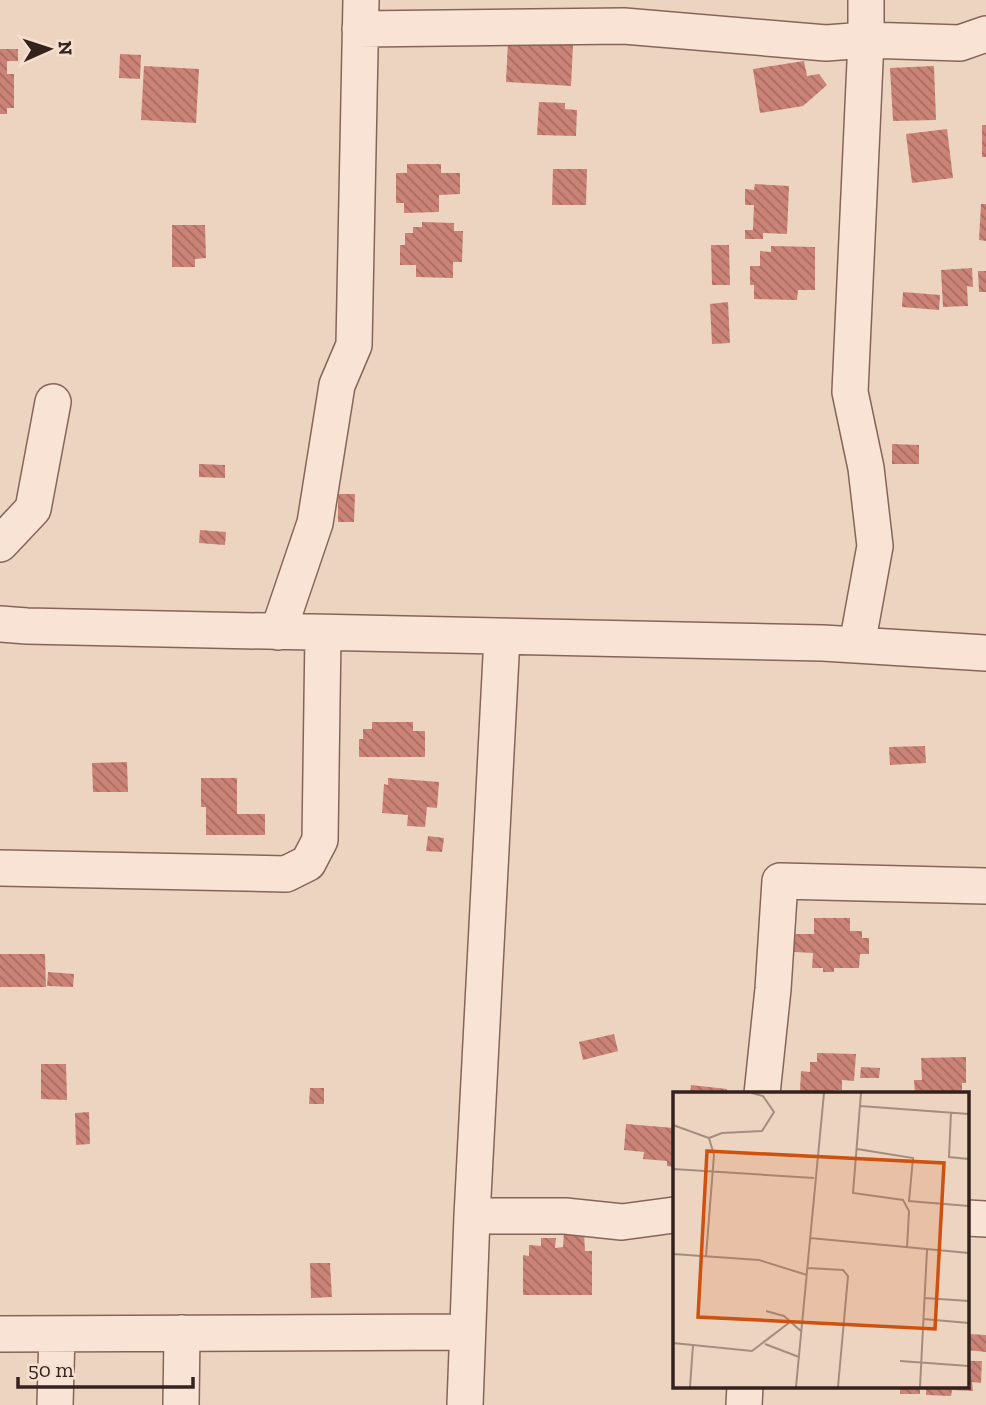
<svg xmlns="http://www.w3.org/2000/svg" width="986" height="1405" viewBox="0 0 986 1405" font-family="'Zilla Slab',serif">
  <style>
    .building { fill: url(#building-back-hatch) }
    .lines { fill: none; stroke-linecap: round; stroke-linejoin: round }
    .minor-casing { stroke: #866559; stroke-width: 38 }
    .minor { stroke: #f8e3d4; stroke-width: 35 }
    .inset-road { fill: none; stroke: #a48d7f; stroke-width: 2 }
    .view { fill: #cd510f; fill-opacity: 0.15; stroke: #cd510f; stroke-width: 3.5 }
    .inset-edge { fill: none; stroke: #36221d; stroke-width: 3.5 }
  </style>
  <defs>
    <pattern id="building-back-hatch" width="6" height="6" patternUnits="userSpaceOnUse" patternTransform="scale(1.75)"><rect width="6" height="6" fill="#cb8377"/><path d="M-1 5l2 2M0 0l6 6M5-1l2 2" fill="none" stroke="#a66b61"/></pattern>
  </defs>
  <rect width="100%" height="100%" fill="#edd4c1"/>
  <path class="building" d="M 508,40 L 573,44 L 571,86 L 506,82 Z
    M 0,49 L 18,49 L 18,61 L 7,61 L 7,74 L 14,74 L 14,108 L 7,108 L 7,114 L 0,114 Z
    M 120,54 L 141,55 L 140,79 L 119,78 Z
    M 804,61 L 807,76 L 819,74 L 827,85 L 803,106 L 760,113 L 753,69 Z
    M 144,66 L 199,69 L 196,123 L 141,120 Z
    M 934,66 L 936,120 L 893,121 L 890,68 Z
    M 539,102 L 565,103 L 565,109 L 577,110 L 576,136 L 537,135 Z
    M 982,125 L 986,125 L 986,157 L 982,157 Z
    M 947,129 L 953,178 L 912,183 L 906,134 Z
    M 407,164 L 441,164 L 441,173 L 460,173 L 460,194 L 439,195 L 439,212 L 404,213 L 404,203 L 396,203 L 396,173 L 407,173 Z
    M 553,169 L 587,169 L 586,205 L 552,205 Z
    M 755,184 L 789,186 L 787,234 L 763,233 L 763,239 L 745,239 L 745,230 L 753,230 L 754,205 L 745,205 L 745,189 L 754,190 Z
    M 981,204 L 986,204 L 986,241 L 979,240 Z
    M 422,222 L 454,223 L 454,231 L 463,231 L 462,262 L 453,262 L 453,278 L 416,277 L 416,265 L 400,265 L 400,245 L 405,245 L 405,233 L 413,233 L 413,227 L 422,227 Z
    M 172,225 L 205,225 L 206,258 L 195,259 L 195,267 L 172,267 Z
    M 711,245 L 729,245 L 730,285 L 712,285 Z
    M 771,246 L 815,247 L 815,290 L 798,290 L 797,300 L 754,299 L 754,285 L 750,285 L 750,266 L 760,266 L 760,251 L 771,252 Z
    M 972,268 L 973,287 L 967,286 L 968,306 L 943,307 L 941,270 Z
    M 978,271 L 986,271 L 986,292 L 979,292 Z
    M 903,292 L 940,295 L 939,310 L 902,307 Z
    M 728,302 L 730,343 L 712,344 L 710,304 Z
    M 892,444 L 919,445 L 919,464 L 892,464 Z
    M 199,464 L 225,465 L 225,478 L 199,477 Z
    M 338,494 L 355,494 L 354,522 L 338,522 Z
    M 200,530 L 226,532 L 225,545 L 199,543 Z
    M 372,722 L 413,722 L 413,731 L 425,731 L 425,757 L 359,757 L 359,739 L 363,739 L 363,729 L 372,729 Z
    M 925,746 L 926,763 L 890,765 L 889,747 Z
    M 127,762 L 128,792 L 93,792 L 92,763 Z
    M 201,778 L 237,778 L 237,814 L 265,814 L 265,835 L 206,835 L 206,807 L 201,807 Z
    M 388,778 L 439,782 L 437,808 L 427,807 L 425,827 L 407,826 L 408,815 L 382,813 L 384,784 L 388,785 Z
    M 428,836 L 444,838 L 442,852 L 426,851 Z
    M 814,918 L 850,918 L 850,931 L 862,931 L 862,938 L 869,938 L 869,954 L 860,954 L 859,968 L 834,968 L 834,972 L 823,972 L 823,968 L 812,968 L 813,953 L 794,952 L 794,934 L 814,934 Z
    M 0,954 L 45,954 L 46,987 L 0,987 Z
    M 48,972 L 74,974 L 73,987 L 47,986 Z
    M 614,1034 L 618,1051 L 583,1060 L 579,1042 Z
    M 817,1053 L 856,1054 L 854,1081 L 842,1080 L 842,1090 L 834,1090 L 834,1094 L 807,1094 L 807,1091 L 800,1091 L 801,1071 L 810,1072 L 810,1062 L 817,1062 Z
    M 966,1057 L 966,1083 L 962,1083 L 962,1094 L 915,1094 L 914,1080 L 922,1080 L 921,1058 Z
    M 41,1064 L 66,1064 L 67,1100 L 41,1099 Z
    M 861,1067 L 880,1068 L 879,1078 L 860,1078 Z
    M 691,1085 L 727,1089 L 727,1094 L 690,1094 Z
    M 310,1088 L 324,1088 L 324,1104 L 309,1104 Z
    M 89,1112 L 90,1144 L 76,1145 L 75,1113 Z
    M 626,1124 L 674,1128 L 674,1167 L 667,1166 L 667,1161 L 643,1159 L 644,1152 L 624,1150 Z
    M 564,1232 L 584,1232 L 585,1251 L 592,1251 L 592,1295 L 523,1295 L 523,1255 L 529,1256 L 529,1245 L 541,1246 L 541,1238 L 556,1238 L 555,1248 L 563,1247 Z
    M 310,1263 L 330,1263 L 332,1297 L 311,1298 Z
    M 967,1334 L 986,1335 L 986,1352 L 967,1350 Z
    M 967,1361 L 982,1361 L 981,1383 L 972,1382 L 973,1391 L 952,1390 L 951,1396 L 926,1395 L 926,1388 L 920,1388 L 920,1394 L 900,1394 L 900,1386 L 967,1386 Z"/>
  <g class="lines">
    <g class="minor-casing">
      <path id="minor" d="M 360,29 L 624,26 L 826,43 L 866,40 L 960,43 L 986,34
        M 0,544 L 33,509 L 53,402
        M 0,624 L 27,626 L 823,643 L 986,653
        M 278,632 L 315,523 L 337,385 L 354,345 L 361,0
        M 857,645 L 875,546 L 866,468 L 850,392 L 866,40 L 866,0
        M 0,868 L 286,874 L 308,863 L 320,840 L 323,633
        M 762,1094 L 773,989 L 780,881 L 986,886
        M 472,1216 L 565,1216 L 622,1222 L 674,1215
        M 967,1218 L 986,1219
        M 0,1334 L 467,1332
        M 55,1405 L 57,1334
        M 181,1405 L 182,1333
        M 465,1405 L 472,1216 L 502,637
        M 744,1405 L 745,1386"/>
    </g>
    <use href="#minor" class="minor"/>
  </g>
  <g transform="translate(673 1092)">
    <rect width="296" height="296" fill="#edd4c1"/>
    <path class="inset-road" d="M 188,1 L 180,101 L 230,108 L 236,119 L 234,156M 187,14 L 296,22M 278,20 L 276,65 L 296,67M 0,33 L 36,46 L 41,63 L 33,164M 36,46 L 49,41 L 89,39 L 101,20 L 90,4 L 79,1M 184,57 L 240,66 L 236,109M 0,77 L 141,86M 235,109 L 296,114M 137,146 L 296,161M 0,162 L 86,168 L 134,183M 135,176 L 170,178 L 175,184 L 165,295M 251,206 L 296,209M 93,219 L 111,224 L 129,240M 250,227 L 296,231M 0,251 L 79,259 L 117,230M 92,252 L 126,265M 227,269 L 296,274M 17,295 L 20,253M 123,295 L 151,1M 247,295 L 254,158"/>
    <path class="view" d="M 34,59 L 271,71 L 262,237 L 25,225 Z"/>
    <rect width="296" height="296" class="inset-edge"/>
  </g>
  <g transform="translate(49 49) rotate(87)" stroke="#f5e0d0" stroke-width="5" paint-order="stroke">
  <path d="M0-5L12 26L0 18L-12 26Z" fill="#36221d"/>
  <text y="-10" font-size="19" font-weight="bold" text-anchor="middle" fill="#36221d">N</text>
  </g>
  <path d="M18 1377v10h175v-10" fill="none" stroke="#36221d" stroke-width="3.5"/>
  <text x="28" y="1377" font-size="21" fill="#36221d" stroke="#f5e0d0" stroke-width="5" paint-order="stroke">50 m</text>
</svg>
